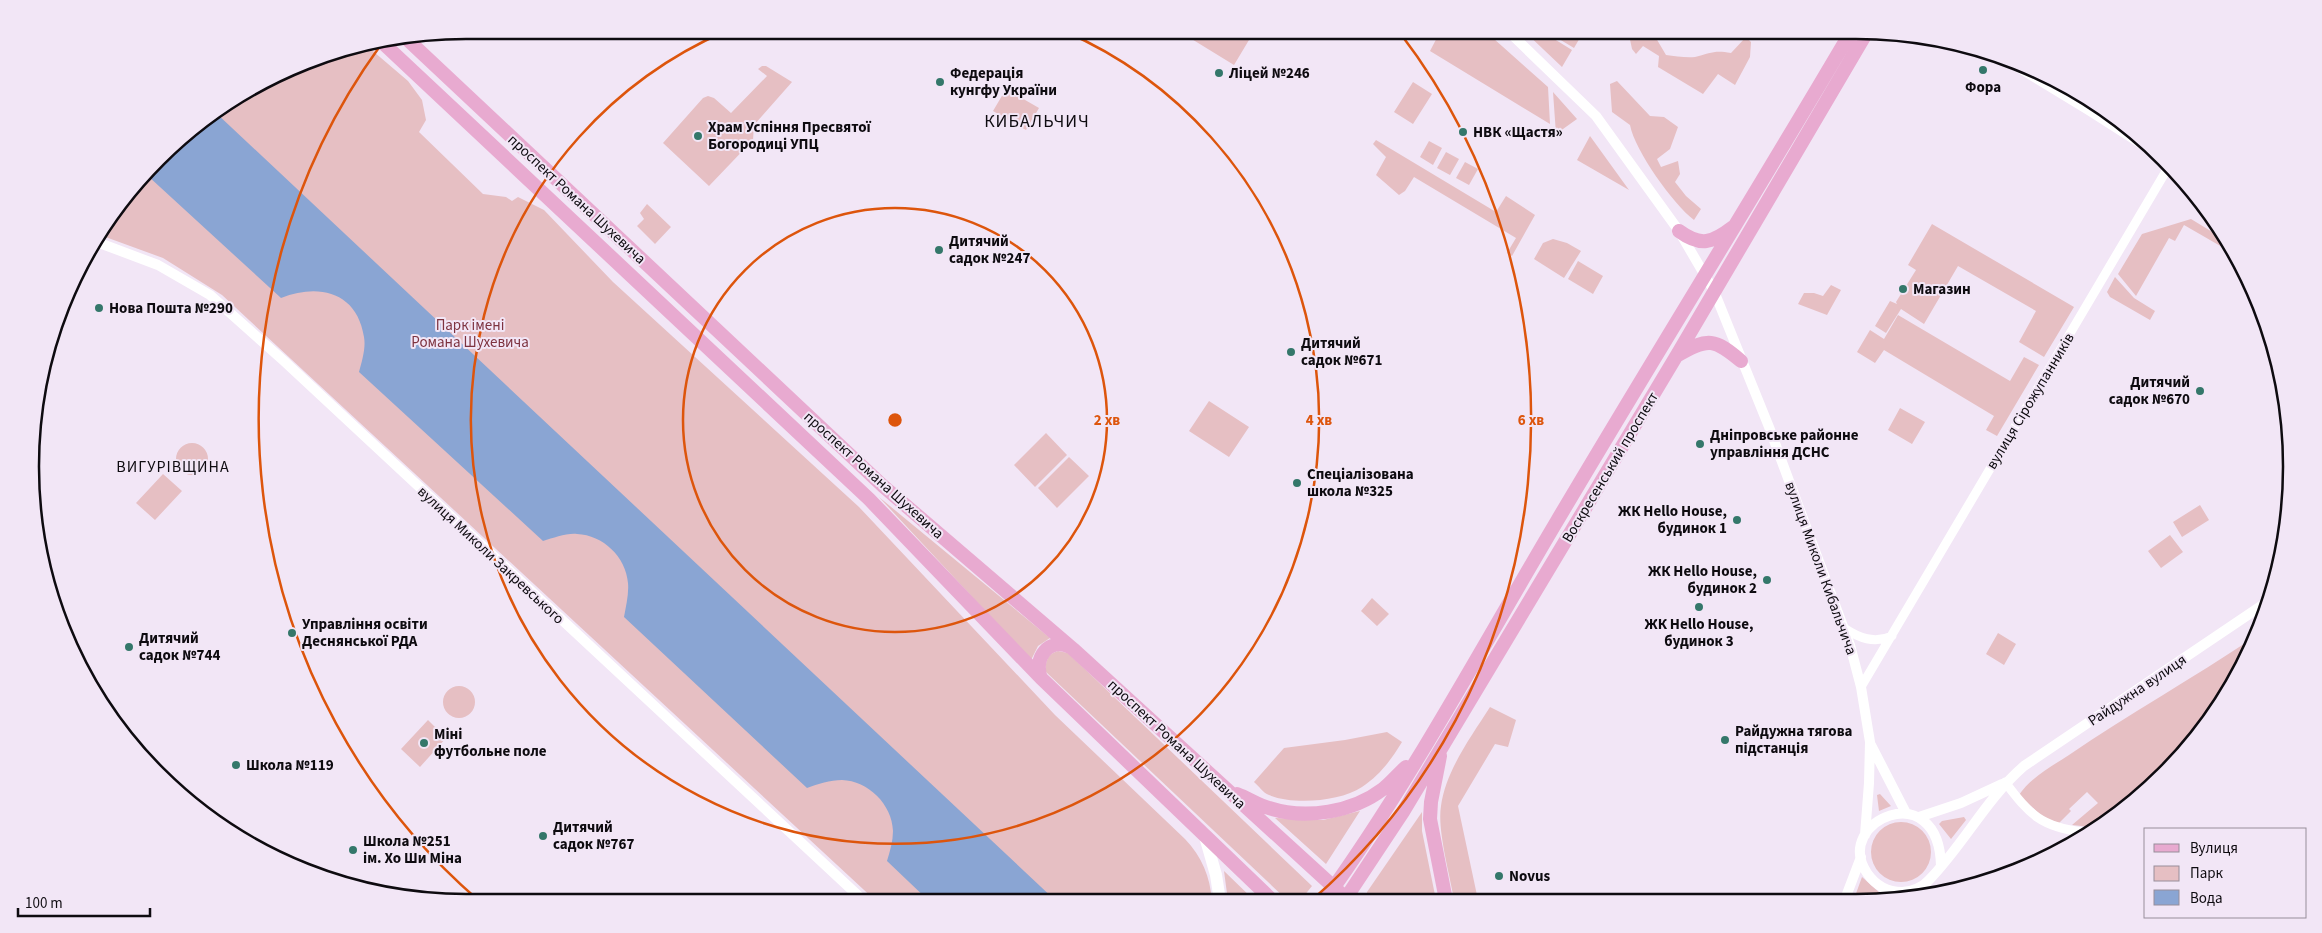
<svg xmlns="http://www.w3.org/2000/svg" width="2322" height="933" viewBox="0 0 2322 933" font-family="'Source Sans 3',sans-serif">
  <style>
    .green { fill: #e6bfc3 }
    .water { fill: #8aa5d3 }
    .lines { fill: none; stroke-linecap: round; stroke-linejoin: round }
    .minor { stroke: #fff; stroke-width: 9 }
    .tertiary { stroke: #fff; stroke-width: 10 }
    .secondary { stroke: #fff; stroke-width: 12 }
    .primary { stroke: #e8aad0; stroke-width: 14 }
    .ring { fill: none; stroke: #dd550c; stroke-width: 2.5 }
    .poi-dot { fill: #34776a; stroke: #f2e6f6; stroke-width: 2 }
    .labels { text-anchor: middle; stroke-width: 4; stroke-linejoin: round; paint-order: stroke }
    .poi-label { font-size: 15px; font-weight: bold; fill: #0e0b10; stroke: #f2e6f6; text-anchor: start }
    .street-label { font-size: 15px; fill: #0e0b10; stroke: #f2e6f6 }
    .park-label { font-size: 15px; fill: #7e3340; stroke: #f2e6f6 }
    .neighbourhood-label { font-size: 16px; letter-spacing: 1px; fill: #0e0b10; stroke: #f2e6f6 }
    .quarter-label { font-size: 18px; letter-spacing: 1px; fill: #0e0b10; stroke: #f2e6f6 }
    .rim { fill: none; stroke: #0e0b10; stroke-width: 2.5 }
    .centre { fill: #dd550c; stroke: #f2e6f6; stroke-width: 2.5 }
    .ring-label { font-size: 15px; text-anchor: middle; font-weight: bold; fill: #dd550c; stroke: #f2e6f6; stroke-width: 4; stroke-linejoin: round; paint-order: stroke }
  </style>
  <rect width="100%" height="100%" fill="#f2e6f6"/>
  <path class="green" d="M 1194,30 L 1255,30 L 1234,65 L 1190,38 Z
    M 1441,30 L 1484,30 L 1548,87 L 1550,124 L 1430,51 Z
    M 1523,30 L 1555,30 L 1551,37 L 1572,50 L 1562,67 Z
    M 1558,30 L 1582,30 L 1584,31 L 1574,48 L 1554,36 Z
    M 1628,30 L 1656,30 L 1653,33 L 1666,55 C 1675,56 1686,58 1695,57 C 1711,53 1714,50 1731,53 L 1746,37 L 1751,42 L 1750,57 L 1735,85 L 1718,74 L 1703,94 L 1658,67 L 1659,56 L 1643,46 L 1636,54 L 1632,49 Z
    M 1658,30 L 1692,30 L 1688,37 L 1668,39 L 1656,33 Z
    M 1694,30 L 1710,30 L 1700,40 L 1690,40 Z
    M 367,46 L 408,81 L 422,100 L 426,120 L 419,132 L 483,194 L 506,197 L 512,201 L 518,197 L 544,210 L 613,282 L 859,507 L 1055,715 L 1185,839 C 1202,857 1210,876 1212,901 L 877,902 L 222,295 L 163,258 L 100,235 L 179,138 L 248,89 L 326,53 Z
    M 762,66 L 766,66 L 792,82 L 754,125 L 753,140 L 709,186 L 663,143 L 703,98 L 708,96 L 714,98 L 731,113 L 767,76 L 758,69 Z
    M 1617,81 L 1650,116 L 1664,117 L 1678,127 L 1670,149 L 1657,159 L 1661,167 L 1678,161 L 1680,174 L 1675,182 L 1686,196 L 1701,209 L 1694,220 C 1673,204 1635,151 1630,125 L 1612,112 L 1610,84 Z
    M 1413,82 L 1432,94 L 1413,124 L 1394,112 Z
    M 1006,89 L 1039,108 L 1026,130 L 993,111 Z
    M 1553,92 L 1577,119 L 1556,134 Z
    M 1590,136 L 1629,190 L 1577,160 Z
    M 1376,140 L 1496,212 L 1506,196 L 1535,215 L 1512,256 L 1507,253 L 1516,238 L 1414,177 L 1405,191 L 1399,195 L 1376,175 L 1386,157 L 1373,144 Z
    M 1429,141 L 1442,148 L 1433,165 L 1420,157 Z
    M 1446,152 L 1459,159 L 1450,175 L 1437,168 Z
    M 1465,162 L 1478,169 L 1469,185 L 1456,178 Z
    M 647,204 L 671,227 L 655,244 L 637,226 L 644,219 L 640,213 Z
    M 2191,219 L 2227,241 L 2236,255 L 2184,225 L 2175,241 L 2169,238 L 2136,296 L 2118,274 L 2142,234 Z
    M 1932,224 L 2074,307 L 2044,357 L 2019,342 L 2036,311 L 1958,266 L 1924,324 L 1901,309 L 1886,333 L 1875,326 L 1890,301 L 1897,304 L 1896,302 L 1916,270 L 1908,265 Z
    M 1553,239 L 1567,243 L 1581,251 L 1564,278 L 1534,259 L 1543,243 Z
    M 1578,261 L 1603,276 L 1593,294 L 1568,279 Z
    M 2115,277 L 2134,298 L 2155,311 L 2150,320 L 2110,297 L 2107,292 Z
    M 1831,285 L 1841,290 L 1827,315 L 1798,304 L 1804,293 L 1814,293 L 1823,296 Z
    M 1898,315 L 2010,381 L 2024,357 L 2039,365 L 1997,436 L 1986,430 L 1994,416 L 1884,350 L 1875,363 L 1857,352 L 1870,330 L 1884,339 Z
    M 1209,401 L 1249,427 L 1229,457 L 1189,431 Z
    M 1900,408 L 1925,422 L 1912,444 L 1888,430 Z
    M 1046,433 L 1067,455 L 1035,487 L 1014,465 Z
    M176 459a16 16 0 1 1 32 0a16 16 0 1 1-32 0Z
    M 1069,457 L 1089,476 L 1057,508 L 1038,488 Z
    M 163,474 L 182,491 L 155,520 L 136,503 Z
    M 879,497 L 1050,638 L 1038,646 L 1031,660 Z
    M 2200,505 L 2209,520 L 2182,537 L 2173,522 Z
    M 2170,535 L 2183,552 L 2161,568 L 2148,551 Z
    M 1372,598 L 1389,614 L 1377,626 L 1361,611 Z
    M 1998,633 L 2016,644 L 2004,665 L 1986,654 Z
    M 2253,638 L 2219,709 L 2143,795 L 2091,827 L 2072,825 L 2098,803 L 2087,792 L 2069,809 L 2071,811 L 2059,823 L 2044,818 L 2019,795 C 2030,778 2052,766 2069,755 C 2129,714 2193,678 2253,638 Z
    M 1058,651 L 1068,653 L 1312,886 L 1300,901 L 1288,901 L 1046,672 C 1045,662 1047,654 1058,651 Z
    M443 702a16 16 0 1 1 32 0a16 16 0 1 1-32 0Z
    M 1490,707 L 1516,720 L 1508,747 L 1495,744 L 1458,806 L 1478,900 L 1454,900 C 1450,875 1437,830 1441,806 C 1446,770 1471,737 1490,707 Z
    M 428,720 L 446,738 L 420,767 L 401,749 Z
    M 1387,732 L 1402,742 C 1391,760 1380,775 1362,787 C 1339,802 1293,805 1269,795 C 1263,793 1259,786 1254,782 L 1284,748 L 1345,740 Z
    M 1880,794 L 1891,806 L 1879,811 L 1877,795 Z
    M 1360,811 L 1326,864 L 1275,818 L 1323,820 Z
    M 1422,812 L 1422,831 L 1436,900 L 1367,901 L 1367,892 Z
    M 1964,817 L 1966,820 L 1951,839 L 1939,824 L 1942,821 Z
    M1871 852a30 30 0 1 1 60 0a30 30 0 1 1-60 0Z
    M 1224,871 L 1255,901 L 1228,901 Z
    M 1862,877 L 1880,893 L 1902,897 L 1900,899 L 1854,899 Z"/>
  <path class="water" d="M 215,112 L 1056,901 L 930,902 L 887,861 C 890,851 893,841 893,831 C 892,804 868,781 842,780 C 830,780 818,784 807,788 L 624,617 C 626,606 629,594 628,583 C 626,557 603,535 577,534 C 566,533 554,538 543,541 L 359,372 C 362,361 366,348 364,337 C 357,292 319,283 281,298 L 148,176 L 179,138 Z"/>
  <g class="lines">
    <path class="minor" d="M 1992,52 L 2089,111 L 2161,157
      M 1844,628 C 1859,638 1874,644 1892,636
      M 1861,687 L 2169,166
      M 2005,782 C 2030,815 2041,827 2083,832"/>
    <path class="tertiary" d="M 1507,30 L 1596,116 L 1679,231 L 1714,291 L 1769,427 L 1850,645 L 1861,687 L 1870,742 L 1869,783 L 1865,835
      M 94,241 L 158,265 L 210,295 L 284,361 L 865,902
      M 1871,745 L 1906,813
      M 1919,817 L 1961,803 L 2002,784
      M 1941,866 C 1939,774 1832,821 1867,873 C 1876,886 1887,892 1902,892 C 1912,892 1923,887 1929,880 C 1964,844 1986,799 2024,766 L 2270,600
      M 1845,899 L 1861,857"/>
    <path class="secondary" d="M 1204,833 L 1216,875 L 1220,901"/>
    <path class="primary" d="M 408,40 L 883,486 L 1073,649 L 1349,901
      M 384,44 L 869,499 L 1041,678 L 1273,901
      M 1679,231 C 1701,247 1712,243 1733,227
      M 1678,355 C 1708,337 1715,339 1741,361
      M 1041,678 C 1033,658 1049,637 1070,647
      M 1440,756 L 1431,802 L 1430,819 L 1446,900
      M 1237,794 C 1248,798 1258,805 1269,808 C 1306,820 1353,812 1383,789 C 1391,783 1398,774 1406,767
      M 1324,901 C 1411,780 1481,649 1557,521 C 1654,357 1755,195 1852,30
      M 1344,901 L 1403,812 L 1677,355 L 1867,32"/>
  </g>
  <g class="ring">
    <circle cx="895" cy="420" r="212"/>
    <path d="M1064 31A424 424 0 1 1 726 31"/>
    <path d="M478 900A636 636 0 0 1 380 46M1400 33A636 636 0 0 1 1312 900"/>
  </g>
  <g class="poi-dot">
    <circle cx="1983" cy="70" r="5"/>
    <circle cx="1219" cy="73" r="5"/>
    <circle cx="940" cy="82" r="5"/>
    <circle cx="1463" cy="132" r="5"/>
    <circle cx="698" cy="136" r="5"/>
    <circle cx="939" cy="250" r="5"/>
    <circle cx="1903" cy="289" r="5"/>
    <circle cx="99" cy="308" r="5"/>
    <circle cx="1291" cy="352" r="5"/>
    <circle cx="2200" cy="391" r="5"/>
    <circle cx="1700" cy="444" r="5"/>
    <circle cx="1297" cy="483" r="5"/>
    <circle cx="1737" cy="520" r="5"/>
    <circle cx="1767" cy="580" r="5"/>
    <circle cx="1699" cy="607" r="5"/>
    <circle cx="292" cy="633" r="5"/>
    <circle cx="129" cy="647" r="5"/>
    <circle cx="1725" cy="740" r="5"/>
    <circle cx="424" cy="743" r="5"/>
    <circle cx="236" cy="765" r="5"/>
    <circle cx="543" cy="836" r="5"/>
    <circle cx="353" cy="850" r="5"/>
    <circle cx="1499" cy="876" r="5"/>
  </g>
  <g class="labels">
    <g class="poi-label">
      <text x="950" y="78">Федерація<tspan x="950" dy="17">кунгфу України</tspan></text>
      <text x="1229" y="78">Ліцей №246</text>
      <text x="1983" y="92" text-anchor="middle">Фора</text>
      <text x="708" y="132">Храм Успіння Пресвятої<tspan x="708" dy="17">Богородиці УПЦ</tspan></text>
      <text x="1473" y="137">НВК «Щастя»</text>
      <text x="949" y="246">Дитячий<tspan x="949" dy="17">садок №247</tspan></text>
      <text x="1913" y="294">Магазин</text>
      <text x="109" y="313">Нова Пошта №290</text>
      <text x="1301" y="348">Дитячий<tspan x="1301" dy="17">садок №671</tspan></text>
      <text x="2190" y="387" text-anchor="end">Дитячий<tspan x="2190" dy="17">садок №670</tspan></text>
      <text x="1710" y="440">Дніпровське районне<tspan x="1710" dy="17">управління ДСНС</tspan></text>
      <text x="1307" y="479">Спеціалізована<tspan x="1307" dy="17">школа №325</tspan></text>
      <text x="1727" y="516" text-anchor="end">ЖК Hello House,<tspan x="1727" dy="17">будинок 1</tspan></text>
      <text x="1757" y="576" text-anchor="end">ЖК Hello House,<tspan x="1757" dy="17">будинок 2</tspan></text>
      <text x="302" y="629">Управління освіти<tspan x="302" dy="17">Деснянської РДА</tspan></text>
      <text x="1699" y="629" text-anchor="middle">ЖК Hello House,<tspan x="1699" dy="17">будинок 3</tspan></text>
      <text x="139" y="643">Дитячий<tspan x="139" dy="17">садок №744</tspan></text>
      <text x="1735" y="736">Райдужна тягова<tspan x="1735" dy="17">пiдстанцiя</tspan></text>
      <text x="434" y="739">Міні<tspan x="434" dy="17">футбольне поле</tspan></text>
      <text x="246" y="770">Школа №119</text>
      <text x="553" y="832">Дитячий<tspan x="553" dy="17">садок №767</tspan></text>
      <text x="363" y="846">Школа №251<tspan x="363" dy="17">ім. Хо Ши Міна</tspan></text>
      <text x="1509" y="881">Novus</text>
    </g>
    <g class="street-label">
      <text transform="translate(577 199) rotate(43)" y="5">проспект Романа Шухевича</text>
      <text transform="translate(2030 401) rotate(-59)" y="5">вулиця Сірожупанників</text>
      <text transform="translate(1610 467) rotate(-59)" y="5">Воскресенський проспект</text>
      <text transform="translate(874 475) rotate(42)" y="5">проспект Романа Шухевича</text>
      <text transform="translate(491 555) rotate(43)" y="5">вулиця Миколи Закревського</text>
      <text transform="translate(1821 568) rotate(70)" y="5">вулиця Миколи Кибальчича</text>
      <text transform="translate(2137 690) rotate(-34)" y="5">Райдужна вулиця</text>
      <text transform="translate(1177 744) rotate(43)" y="5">проспект Романа Шухевича</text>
    </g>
    <g class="park-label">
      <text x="470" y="330">Парк імені<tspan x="470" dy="17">Романа Шухевича</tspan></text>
    </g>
    <g class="neighbourhood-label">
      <text x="173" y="472">ВИГУРІВЩИНА</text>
    </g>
    <g class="quarter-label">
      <text x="1037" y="127">КИБАЛЬЧИЧ</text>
    </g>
  </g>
  <path d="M0 0H2322V933H0ZM466 39H1856A427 427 0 0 1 2283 466V467A427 427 0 0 1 1856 894H466A427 427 0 0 1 39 467V466A427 427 0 0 1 466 39Z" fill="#f2e6f6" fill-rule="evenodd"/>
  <path class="rim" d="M466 39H1856A427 427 0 0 1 2283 466V467A427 427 0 0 1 1856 894H466A427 427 0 0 1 39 467V466A427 427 0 0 1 466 39Z"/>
  <circle cx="895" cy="420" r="8" class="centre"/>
  <g class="ring-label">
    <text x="1107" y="425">2 хв</text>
    <text x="1319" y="425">4 хв</text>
    <text x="1531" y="425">6 хв</text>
  </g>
  <rect x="2144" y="828" width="162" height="90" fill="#f2e6f6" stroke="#978e9a"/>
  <rect x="2154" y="844" width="25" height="8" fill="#e8aad0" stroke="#978e9a"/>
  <text x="2190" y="853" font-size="15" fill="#0e0b10">Вулиця</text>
  <rect x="2154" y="866" width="25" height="15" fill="#e6bfc3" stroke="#978e9a"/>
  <text x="2190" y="878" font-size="15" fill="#0e0b10">Парк</text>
  <rect x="2154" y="890" width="25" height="15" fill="#8aa5d3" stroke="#978e9a"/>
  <text x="2190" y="903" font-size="15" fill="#0e0b10">Вода</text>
  <path d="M18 908v8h132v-8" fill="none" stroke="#0e0b10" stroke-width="2.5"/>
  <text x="25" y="908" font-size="15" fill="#0e0b10" stroke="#f2e6f6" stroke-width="4" paint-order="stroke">100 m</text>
</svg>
